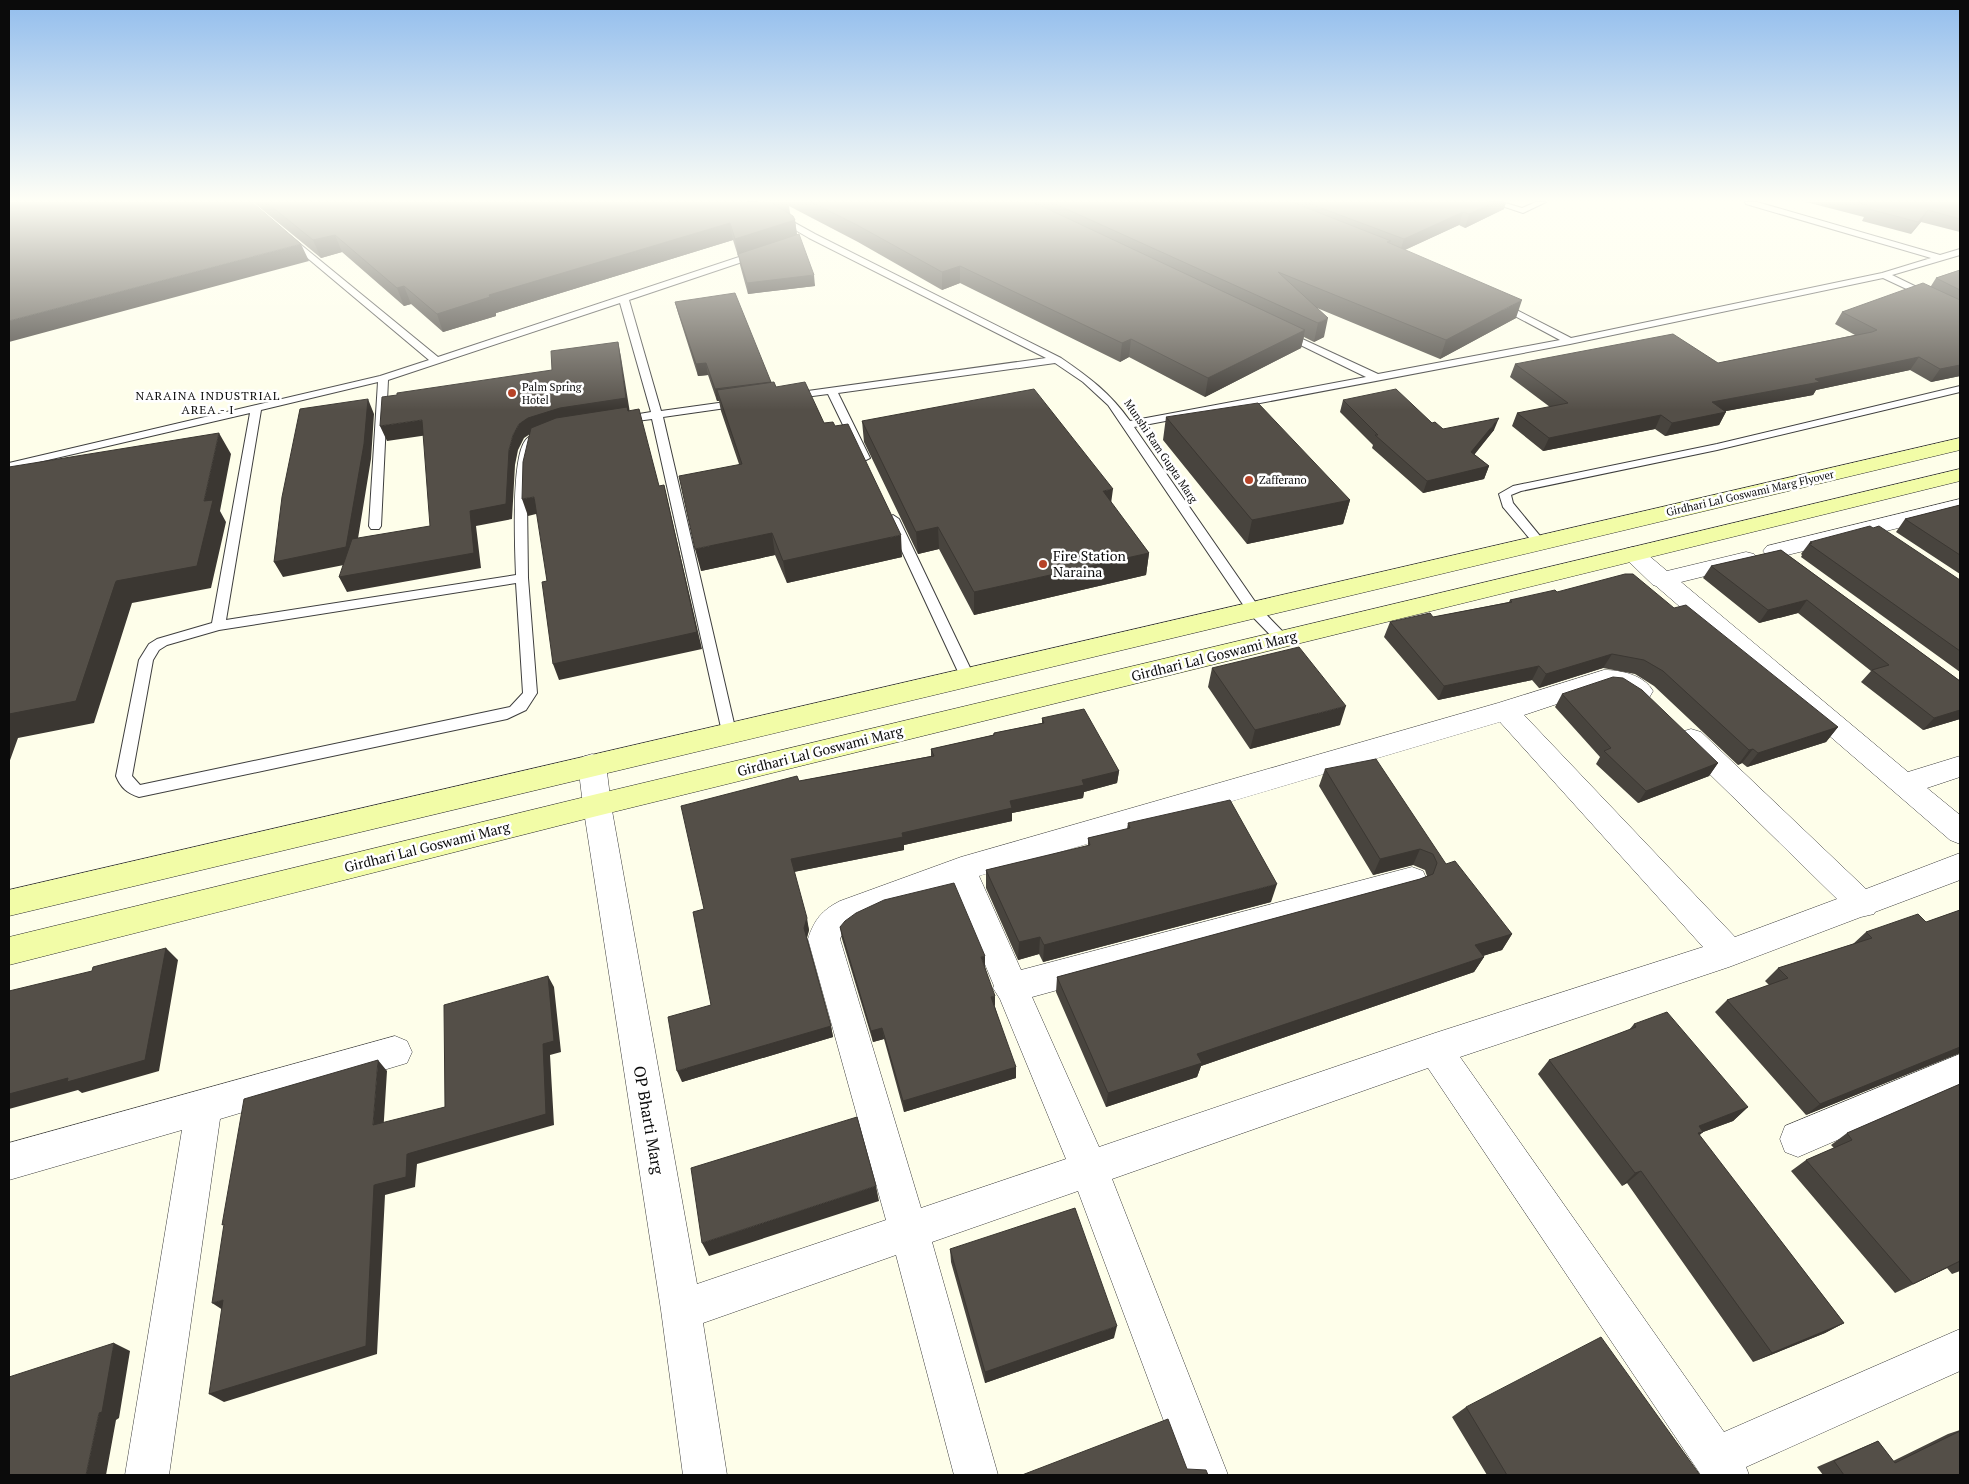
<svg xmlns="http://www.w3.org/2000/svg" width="1969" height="1484" viewBox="0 0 1969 1484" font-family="'PT Serif',serif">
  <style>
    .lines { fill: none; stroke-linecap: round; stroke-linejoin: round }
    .service-casing { stroke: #3e3e3e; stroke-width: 2 }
    .minor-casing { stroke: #3e3e3e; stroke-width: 1 }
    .secondary-casing { stroke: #2d2d2d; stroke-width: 1 }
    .service { fill: #fff; fill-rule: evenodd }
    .minor { fill: #fff; fill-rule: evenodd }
    .secondary { fill: #f2fca7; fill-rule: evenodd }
    .wall { fill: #48443e }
    .shaded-wall { fill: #3b3732 }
    .building { fill: #544f48; stroke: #3b3732 }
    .poi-dot { fill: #b64328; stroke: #fff; stroke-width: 2 }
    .labels { text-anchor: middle; stroke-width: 5; stroke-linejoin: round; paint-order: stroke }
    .far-poi-label { font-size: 11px; fill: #0b0b0b; stroke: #fff; text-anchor: start }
    .far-street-label { font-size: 11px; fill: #0b0b0b; stroke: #fff }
    .far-neighbourhood-label { font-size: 12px; letter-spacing: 1px; fill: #0b0b0b; stroke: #fff }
    .poi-label { font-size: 14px; fill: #0b0b0b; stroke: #fff; text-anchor: start }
    .street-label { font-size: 14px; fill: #0b0b0b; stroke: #fff }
    .near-street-label { font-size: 16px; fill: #0b0b0b; stroke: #fff }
  </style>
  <rect width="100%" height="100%" fill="#fefeea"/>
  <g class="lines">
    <g class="service-casing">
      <path id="service" d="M 747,202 L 757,202 L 815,234 L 1061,358 C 1089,377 1110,393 1130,421 L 1366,377 L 1282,336 L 1282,332 L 1285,331 L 1378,374 L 1560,340 L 1498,307 L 1496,305 L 1501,302 L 1571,338 L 1882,273 L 1931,258 L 1746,204 L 1745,202 L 1757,202 L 1940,255 L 1960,249 L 1960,255 L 1892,275 L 1960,308 L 1960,314 L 1883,278 L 1570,344 L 1134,427 L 1258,606 L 1287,636 L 1289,639 L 1287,642 L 1277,642 L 1248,612 L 1108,405 L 1083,382 L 1055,363 L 838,393 L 870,458 L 864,461 L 860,460 L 828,394 L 790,399 L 785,396 L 786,394 L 1046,358 L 809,238 Z
        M 1490,202 L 1502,202 L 1522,208 L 1536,202 L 1546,202 L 1523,213 Z
        M 289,235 L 438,357 L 754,252 L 760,252 L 760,256 L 629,300 L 661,411 L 740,400 L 745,403 L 740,406 L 663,417 L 736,732 L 734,736 L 729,737 L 724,736 L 722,732 L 652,419 L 621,423 L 616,420 L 621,417 L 651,412 L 620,303 L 388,380 L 381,526 L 379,529 L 371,529 L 369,526 L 378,382 L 261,410 L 226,620 L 516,575 C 515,548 511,460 525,441 C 528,436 536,433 542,435 L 544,437 L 535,443 L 531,453 L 527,500 L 528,578 L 537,693 L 526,710 L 507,719 L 139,797 C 127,793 121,788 116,776 L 139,660 L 149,644 L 157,639 L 212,623 L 250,413 L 9,469 L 9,463 L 380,376 L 429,360 L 286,240 L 286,236 ZM 516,583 L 523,693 L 510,707 L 140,785 L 132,776 L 153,660 L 159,650 L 167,645 L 219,630 Z
        M 1960,386 L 1960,392 L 1717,450 L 1521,491 L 1511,495 L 1513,503 L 1545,542 L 1543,545 L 1535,545 L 1503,507 L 1499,494 L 1513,486 L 1717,444 Z
        M 893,515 L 899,519 L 974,676 L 972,679 L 962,679 L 960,676 L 887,519 Z"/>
    </g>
    <g class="minor-casing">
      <path id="minor" d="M 1960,499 L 1960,513 L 1775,558 L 1767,556 L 1763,551 L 1767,546 Z
        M 1633,547 L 1641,549 L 1667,571 L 1746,552 L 1754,554 L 1758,559 L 1754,564 L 1681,582 L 1908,772 L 1960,756 L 1960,777 L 1927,788 L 1960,815 L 1960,844 L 1950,840 L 1656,586 L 1653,585 L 1621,554 L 1625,549 Z
        M 1604,670 C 1621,670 1644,675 1653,691 L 1649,698 L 1640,700 L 1616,689 L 1605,688 L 1524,715 L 1735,937 L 1837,899 L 1681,746 L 1677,739 L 1681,732 L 1691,729 L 1701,732 L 1866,889 L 1960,853 L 1960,880 L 1875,912 L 1874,914 L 1861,917 L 1729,967 L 1460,1057 L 1724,1432 L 1960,1329 L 1960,1371 L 1746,1467 L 1749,1475 L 1701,1475 L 1428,1068 L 1112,1179 L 1228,1475 L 1184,1475 L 1078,1191 L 932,1242 L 998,1475 L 954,1475 L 896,1255 L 703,1323 L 727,1475 L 683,1475 L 661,1310 L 583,805 L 578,764 L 582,757 L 592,754 L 602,757 L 606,764 L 611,805 L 697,1284 L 886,1220 L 808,939 C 814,920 822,910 840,901 L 961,857 L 1498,703 ZM 1500,722 L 1703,947 L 1435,1033 L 1099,1147 L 1032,997 L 1412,893 L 1423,889 L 1427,880 L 1423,871 L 1412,867 L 1021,970 L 979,876 ZM 952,885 L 994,986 L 993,988 L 1000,999 L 1066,1159 L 921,1208 L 840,939 C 846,919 930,894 952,885 Z
        M 395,1036 L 407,1041 L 412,1052 L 407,1063 L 220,1119 L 169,1475 L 125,1475 L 182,1130 L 9,1180 L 9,1143 Z
        M 1960,1054 L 1960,1087 L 1798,1157 L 1785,1152 L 1780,1139 L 1785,1126 Z"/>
    </g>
    <g class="secondary-casing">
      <path id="secondary" d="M 1960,438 L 1960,450 L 9,916 L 9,890 Z
        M 1960,469 L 1960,481 L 597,816 L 9,965 L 9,937 L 597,794 Z"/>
    </g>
    <use href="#service" class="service"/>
    <use href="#minor" class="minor"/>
    <use href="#secondary" class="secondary"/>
  </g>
  <path class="wall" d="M 253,202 L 1506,202 L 1504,209 L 1465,228 L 1459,225 L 1405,250 L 1516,318 L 1440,359 L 1317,308 L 1324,337 L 1314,342 L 1304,337 L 1301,348 L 1205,397 L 1129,357 L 1120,362 L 960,283 L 942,290 L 858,242 L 789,206 L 790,213 L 795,220 L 797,234 L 815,286 L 748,294 L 740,265 L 739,256 L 738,256 L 733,240 L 496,313 L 496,316 L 443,332 L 411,304 L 404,306 L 342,252 L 321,258 Z
    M 1806,202 L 1960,202 L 1960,232 L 1921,222 L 1911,234 L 1862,221 L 1864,217 Z
    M 1960,270 L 1960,376 L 1931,382 L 1910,370 L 1816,390 L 1813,395 L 1726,411 L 1719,425 L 1665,436 L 1655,429 L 1543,451 L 1512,426 L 1517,413 L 1550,407 L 1510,377 L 1515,364 L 1718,363 L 1855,335 L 1835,324 L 1842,312 L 1931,286 L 1936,278 Z
    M 675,302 L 771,382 L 776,387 L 824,423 L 902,557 L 787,583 L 775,555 L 701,571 L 739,464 L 721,411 L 719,401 L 717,401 L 708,375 L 698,376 L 678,313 Z
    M 1343,400 L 1432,423 L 1443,429 L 1494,430 L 1474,454 L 1489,466 L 1484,479 L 1423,493 L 1372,448 L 1373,445 L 1340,412 Z
    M 1166,417 L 1350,500 L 1343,524 L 1247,544 L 1163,440 Z
    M 862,421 L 1111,503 L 1149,553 L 1146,575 L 974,615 L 939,549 L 918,554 L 864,442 Z
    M 1960,505 L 1960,574 L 1896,532 L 1905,519 Z
    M 1810,542 L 1960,580 L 1960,672 L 1801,557 L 1802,555 L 1801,554 Z
    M 1781,550 L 1960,681 L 1960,719 L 1923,730 L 1861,682 L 1871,671 L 1798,613 L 1759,623 L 1703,578 L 1711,566 Z
    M 1557,592 L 1674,608 L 1838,727 L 1826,742 L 1747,767 L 1742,763 L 1738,765 L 1654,686 L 1635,674 L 1603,668 L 1539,688 L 1532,680 L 1438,700 L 1384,637 L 1390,622 L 1433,617 L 1509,602 L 1510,600 Z
    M 1212,668 L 1340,725 L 1250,749 L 1208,687 Z
    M 1562,694 L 1718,763 L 1709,776 L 1638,803 L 1596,764 L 1600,757 L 1555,707 Z
    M 1042,718 L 1119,771 L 1117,783 L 1084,792 L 1083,798 L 1012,813 L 1012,821 L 904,845 L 904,850 L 794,872 L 809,930 L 807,938 L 831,1026 L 833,1037 L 682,1082 L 711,1005 L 704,909 L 799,781 L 931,756 L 931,749 L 993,735 L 994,733 L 1042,723 Z
    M 1325,769 L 1446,864 L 1512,934 L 1502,950 L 1483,956 L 1484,957 L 1474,972 L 1201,1066 L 1197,1077 L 1106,1107 L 1056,992 L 1057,977 L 1420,879 L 1427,876 L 1425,870 L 1413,865 L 1373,875 L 1319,786 Z
    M 1128,823 L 1271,902 L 1043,962 L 1039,954 L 1018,960 L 986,888 L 986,870 L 1088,846 L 1088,838 L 1127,829 Z
    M 1960,910 L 1960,1053 L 1806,1115 L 1715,1012 L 1727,1000 L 1769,985 L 1765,981 L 1778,968 L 1853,944 L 1866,932 L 1926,922 Z
    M 840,927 L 985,967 L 995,1007 L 1016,1078 L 904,1112 L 884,1039 L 873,1042 L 842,939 Z
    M 1634,1024 L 1748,1107 L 1733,1121 L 1703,1132 L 1699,1135 L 1844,1323 L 1825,1333 L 1753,1362 L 1627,1183 L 1622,1186 L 1538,1074 L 1549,1060 L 1629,1030 Z
    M 1960,1084 L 1960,1271 L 1952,1274 L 1947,1268 L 1895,1293 L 1791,1171 L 1806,1160 L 1834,1148 L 1831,1145 L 1847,1133 Z
    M 950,1249 L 1114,1338 L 985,1383 L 951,1262 Z
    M 1466,1407 L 1700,1475 L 1487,1475 L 1452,1417 Z
    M 1960,1430 L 1960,1475 L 1823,1475 L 1817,1467 L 1861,1448 L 1878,1441 L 1893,1461 L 1948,1434 Z"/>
  <path class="shaded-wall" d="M 1495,202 L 1506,202 L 1504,209 L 1465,228 L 1469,214 Z
    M 1928,210 L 1921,222 L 1911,234 L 1918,222 Z
    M 1463,212 L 1459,225 L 1400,252 L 1404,239 Z
    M 795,220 L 797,237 L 738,256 L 735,239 Z
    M 730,223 L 733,240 L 496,313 L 496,316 L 443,332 L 437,314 L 489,295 Z
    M 335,235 L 342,252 L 321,258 L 313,240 Z
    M 301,244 L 309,261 L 9,342 L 9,321 Z
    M 960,266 L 960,283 L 942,290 L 942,272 Z
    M 814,275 L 815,286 L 748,294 L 747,283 Z
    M 404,286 L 411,304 L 404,306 L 397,288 Z
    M 1522,300 L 1516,318 L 1440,359 L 1446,340 Z
    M 1328,318 L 1324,337 L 1314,342 L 1318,323 Z
    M 1305,330 L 1301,348 L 1205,397 L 1208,378 Z
    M 1131,339 L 1129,357 L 1120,362 L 1122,343 Z
    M 618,342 L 621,357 L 630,413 L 533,432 L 524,438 L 518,450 L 515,465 L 512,519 L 476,526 L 481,568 L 347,592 L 339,577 L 470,511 L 509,450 L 513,435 L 519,424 Z
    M 1919,357 L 1910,370 L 1816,390 L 1813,395 L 1705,415 L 1712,402 L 1815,379 Z
    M 706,363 L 708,375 L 698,376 L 696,364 Z
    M 1960,365 L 1960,376 L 1931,382 L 1940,369 Z
    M 715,389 L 773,394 L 717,390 L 719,401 L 717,401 Z
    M 368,399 L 374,414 L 371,459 L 354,563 L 283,577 L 274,562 Z
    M 1726,412 L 1719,425 L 1665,436 L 1672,423 Z
    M 1661,415 L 1655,429 L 1543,451 L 1549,438 Z
    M 1499,418 L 1494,430 L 1467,464 L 1471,452 Z
    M 422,420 L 428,435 L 387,441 L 380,426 Z
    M 219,433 L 231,454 L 220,511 L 226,522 L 211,588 L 132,603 L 94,723 L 18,738 L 9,763 L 9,714 L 116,581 L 204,501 Z
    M 1489,466 L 1484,479 L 1423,493 L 1427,481 Z
    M 664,485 L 702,649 L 559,680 L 553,664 Z
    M 1113,489 L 1110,511 L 1103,491 Z
    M 534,497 L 540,513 L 528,516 L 522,499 Z
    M 1350,500 L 1343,524 L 1247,544 L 1252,520 Z
    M 938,527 L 939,549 L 918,554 L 916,532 Z
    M 772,533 L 775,555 L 701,571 L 695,549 Z
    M 901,535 L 902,557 L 787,583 L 783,561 Z
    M 1149,553 L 1146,575 L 974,615 L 974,592 Z
    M 1807,600 L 1798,613 L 1759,623 L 1768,610 Z
    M 1612,654 L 1603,668 L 1539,688 L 1546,674 Z
    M 1539,666 L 1532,680 L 1438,700 L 1444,686 Z
    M 1346,706 L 1340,725 L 1250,749 L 1255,730 Z
    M 1960,710 L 1960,719 L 1923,730 L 1934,718 Z
    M 1838,727 L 1826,742 L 1747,767 L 1758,753 Z
    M 1753,749 L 1742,763 L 1738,765 L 1749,750 Z
    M 1718,763 L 1709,776 L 1638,803 L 1646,791 Z
    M 1119,771 L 1117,783 L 1084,792 L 1083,798 L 1012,813 L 1012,821 L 904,845 L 904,850 L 793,872 L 791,859 L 902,833 L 1082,780 Z
    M 1420,849 L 1413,865 L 1373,875 L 1380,859 Z
    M 1277,884 L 1271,902 L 1043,962 L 1044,945 Z
    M 807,918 L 809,930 L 806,940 L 804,928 Z
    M 1512,934 L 1502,950 L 1466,961 L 1475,945 Z
    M 1040,937 L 1039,954 L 1018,960 L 1019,942 Z
    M 166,948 L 178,960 L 159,1071 L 82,1093 L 78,1090 L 9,1109 L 9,1094 Z
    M 985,956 L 985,968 L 981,957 Z
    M 1484,957 L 1474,972 L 1201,1066 L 1197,1077 L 1106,1107 L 1108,1093 L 1197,1054 Z
    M 548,976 L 554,987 L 561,1052 L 550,1055 L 554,1125 L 417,1164 L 415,1187 L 385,1195 L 377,1354 L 224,1402 L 209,1394 L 374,1185 L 407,1154 L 543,1044 Z
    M 995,996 L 995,1007 L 991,997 Z
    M 831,1026 L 833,1037 L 682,1082 L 677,1071 Z
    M 882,1028 L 884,1039 L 873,1042 L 871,1031 Z
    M 1960,1047 L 1960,1053 L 1806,1115 L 1820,1104 Z
    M 378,1060 L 387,1071 L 383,1135 L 373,1125 Z
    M 1016,1067 L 1016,1078 L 904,1112 L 903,1101 Z
    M 1748,1107 L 1733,1121 L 1703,1132 L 1689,1145 L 1699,1126 Z
    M 1641,1171 L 1627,1183 L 1622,1186 L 1635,1173 Z
    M 876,1186 L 879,1201 L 709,1256 L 702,1243 Z
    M 1960,1261 L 1947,1268 L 1895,1293 L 1913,1284 Z
    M 223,1300 L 226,1312 L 212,1303 Z
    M 1844,1323 L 1825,1333 L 1753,1362 L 1772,1353 Z
    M 1117,1326 L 1114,1338 L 985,1383 L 985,1372 Z
    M 114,1343 L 130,1351 L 119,1418 L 116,1420 L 106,1475 L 86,1475 L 99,1413 Z"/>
  <path class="building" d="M 9,202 L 252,202 L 301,244 L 9,321 Z
    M 266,202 L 770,202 L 793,216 L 795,220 L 735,239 L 730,223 L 489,295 L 490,297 L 437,314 L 404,286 L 397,288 L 335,235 L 313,240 Z
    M 811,202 L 1033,202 L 1305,330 L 1208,378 L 1131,339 L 1122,343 L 960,266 L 942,272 L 857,225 Z
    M 1051,202 L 1292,202 L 1391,241 L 1387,242 L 1522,300 L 1446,340 L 1278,272 L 1328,318 L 1318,323 Z
    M 1305,202 L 1495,202 L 1469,214 L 1463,212 L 1404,239 Z
    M 1856,202 L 1960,202 L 1960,219 L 1928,210 L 1918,222 L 1869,209 L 1872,206 Z
    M 799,234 L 814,275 L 747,283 L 738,254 Z
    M 1960,270 L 1960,290 L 1936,278 Z
    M 1923,283 L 1960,300 L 1960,365 L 1940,369 L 1919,357 L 1815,379 L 1820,382 L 1712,402 L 1726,412 L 1672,423 L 1661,415 L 1549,438 L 1517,413 L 1568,403 L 1515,364 L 1673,334 L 1718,363 L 1872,332 L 1877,330 L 1842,312 Z
    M 735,293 L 771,382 L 715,389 L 706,363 L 696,364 L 675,302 Z
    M 618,342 L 626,398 L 560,408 L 528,418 L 519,424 L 513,435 L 509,450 L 506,504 L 470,511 L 474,553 L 339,577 L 352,539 L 430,526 L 422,420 L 380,426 L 382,397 L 397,395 L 397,393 L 552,370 L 551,351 Z
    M 774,382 L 776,387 L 805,382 L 824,423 L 833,422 L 835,426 L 848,424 L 901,535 L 783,561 L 772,533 L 695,549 L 679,476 L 742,464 L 717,390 Z
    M 1034,389 L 1113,489 L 1103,491 L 1149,553 L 974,592 L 938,527 L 916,532 L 862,421 Z
    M 1396,389 L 1432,423 L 1435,422 L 1443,429 L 1499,418 L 1471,452 L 1489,466 L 1427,481 L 1375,435 L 1378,435 L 1343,400 Z
    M 368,399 L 364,444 L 346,547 L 274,562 L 282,497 L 300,409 Z
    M 1258,403 L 1350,500 L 1252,520 L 1166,417 Z
    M 627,407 L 628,411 L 639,409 L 659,486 L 664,485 L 697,632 L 553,664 L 542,582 L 547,581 L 534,497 L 522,499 L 523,462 L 531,428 L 556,418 Z
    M 219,433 L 204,501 L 213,500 L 197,566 L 116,581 L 76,701 L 9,714 L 9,467 Z
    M 1960,505 L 1960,555 L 1905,519 Z
    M 1870,526 L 1873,528 L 1879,526 L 1960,580 L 1960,651 L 1809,544 L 1812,543 L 1810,542 Z
    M 1781,550 L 1960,681 L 1960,710 L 1934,718 L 1872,670 L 1889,665 L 1807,600 L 1768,610 L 1711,566 Z
    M 1625,574 L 1633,574 L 1674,608 L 1686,605 L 1838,727 L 1758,753 L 1753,749 L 1749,750 L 1663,671 L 1644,660 L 1612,654 L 1546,674 L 1539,666 L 1444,686 L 1390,622 L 1430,613 L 1433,617 L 1512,602 L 1510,600 L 1555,590 L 1557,592 Z
    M 1299,647 L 1346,706 L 1255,730 L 1212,668 Z
    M 1613,677 L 1623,678 L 1642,690 L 1718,763 L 1646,791 L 1604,751 L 1611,748 L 1562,694 Z
    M 1084,709 L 1119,771 L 1082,780 L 1084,785 L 1010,801 L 1012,808 L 902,833 L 903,837 L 791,859 L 807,918 L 804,928 L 831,1026 L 677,1071 L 668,1017 L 711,1005 L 693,912 L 704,909 L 681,806 L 797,776 L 799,781 L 934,756 L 931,749 L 994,735 L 994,733 L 1044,723 L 1042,718 Z
    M 1376,759 L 1446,864 L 1455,861 L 1512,934 L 1475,945 L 1484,957 L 1197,1054 L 1202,1063 L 1108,1093 L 1057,977 L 1420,879 L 1433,874 L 1437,863 L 1433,854 L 1420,849 L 1380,859 L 1325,769 Z
    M 1230,800 L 1277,884 L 1044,945 L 1040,937 L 1019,942 L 986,870 L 1090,845 L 1088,838 L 1130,828 L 1128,823 Z
    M 954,883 L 985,956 L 981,957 L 995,996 L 991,997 L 1016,1067 L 903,1101 L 882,1028 L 871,1031 L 840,927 L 845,921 L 856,913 L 884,900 Z
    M 1960,910 L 1960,1047 L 1820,1104 L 1727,1000 L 1788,978 L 1778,968 L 1872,938 L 1866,932 L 1918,914 L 1926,922 Z
    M 166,948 L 145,1060 L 67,1082 L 68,1078 L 9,1094 L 9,991 L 92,971 L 93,967 Z
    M 548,976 L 554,1041 L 543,1044 L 546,1114 L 407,1154 L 406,1177 L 374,1185 L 366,1346 L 209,1394 L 223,1300 L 212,1303 L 224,1224 L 222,1225 L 244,1099 L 378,1060 L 373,1125 L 445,1107 L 444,1005 Z
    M 1667,1012 L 1748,1107 L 1699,1126 L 1703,1132 L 1698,1133 L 1844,1323 L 1772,1353 L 1641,1171 L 1635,1173 L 1549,1060 L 1636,1027 L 1634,1024 Z
    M 1960,1084 L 1960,1261 L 1913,1284 L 1806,1160 L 1852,1140 L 1847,1133 Z
    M 857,1117 L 876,1186 L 702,1243 L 691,1168 Z
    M 1075,1208 L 1117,1326 L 985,1372 L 950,1249 Z
    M 1601,1337 L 1700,1475 L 1507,1475 L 1466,1407 Z
    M 114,1343 L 102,1412 L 99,1413 L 86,1475 L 9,1475 L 9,1377 Z
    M 1168,1419 L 1187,1469 L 1206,1470 L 1208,1475 L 1022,1475 Z
    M 1960,1431 L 1960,1475 L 1844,1475 L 1834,1461 L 1878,1441 L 1895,1463 Z"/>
  <linearGradient id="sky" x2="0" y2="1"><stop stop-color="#92bded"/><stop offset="0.49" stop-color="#fffff6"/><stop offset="1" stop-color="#fffff6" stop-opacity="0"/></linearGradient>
  <rect width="1969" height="410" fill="url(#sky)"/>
  <g class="poi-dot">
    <circle cx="512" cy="393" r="5"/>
    <circle cx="1249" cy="480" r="5"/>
    <circle cx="1043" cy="564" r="5"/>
  </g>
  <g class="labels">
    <g class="far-poi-label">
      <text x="522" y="391">Palm Spring<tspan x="522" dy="13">Hotel</tspan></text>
      <text x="1259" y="484">Zafferano</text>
    </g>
    <g class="far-street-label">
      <text transform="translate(1161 451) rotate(56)" y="4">Munshi Ram Gupta Marg</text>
      <text transform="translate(1750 493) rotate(-13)" y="4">Girdhari Lal Goswami Marg Flyover</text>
    </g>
    <g class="far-neighbourhood-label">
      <text x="208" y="400">NARAINA INDUSTRIAL<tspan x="208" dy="14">AREA - I</tspan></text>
    </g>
    <g class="poi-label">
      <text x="1053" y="561">Fire Station<tspan x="1053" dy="16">Naraina</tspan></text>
    </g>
    <g class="street-label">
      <text transform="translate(1214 656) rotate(-14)" y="5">Girdhari Lal Goswami Marg</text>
      <text transform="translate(820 751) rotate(-14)" y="5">Girdhari Lal Goswami Marg</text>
      <text transform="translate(427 847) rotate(-14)" y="5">Girdhari Lal Goswami Marg</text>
    </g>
    <g class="near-street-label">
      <text transform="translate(649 1120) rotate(80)" y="6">OP Bharti Marg</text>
    </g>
  </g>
  <rect width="1969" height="1484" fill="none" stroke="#0b0b0b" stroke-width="20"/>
</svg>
